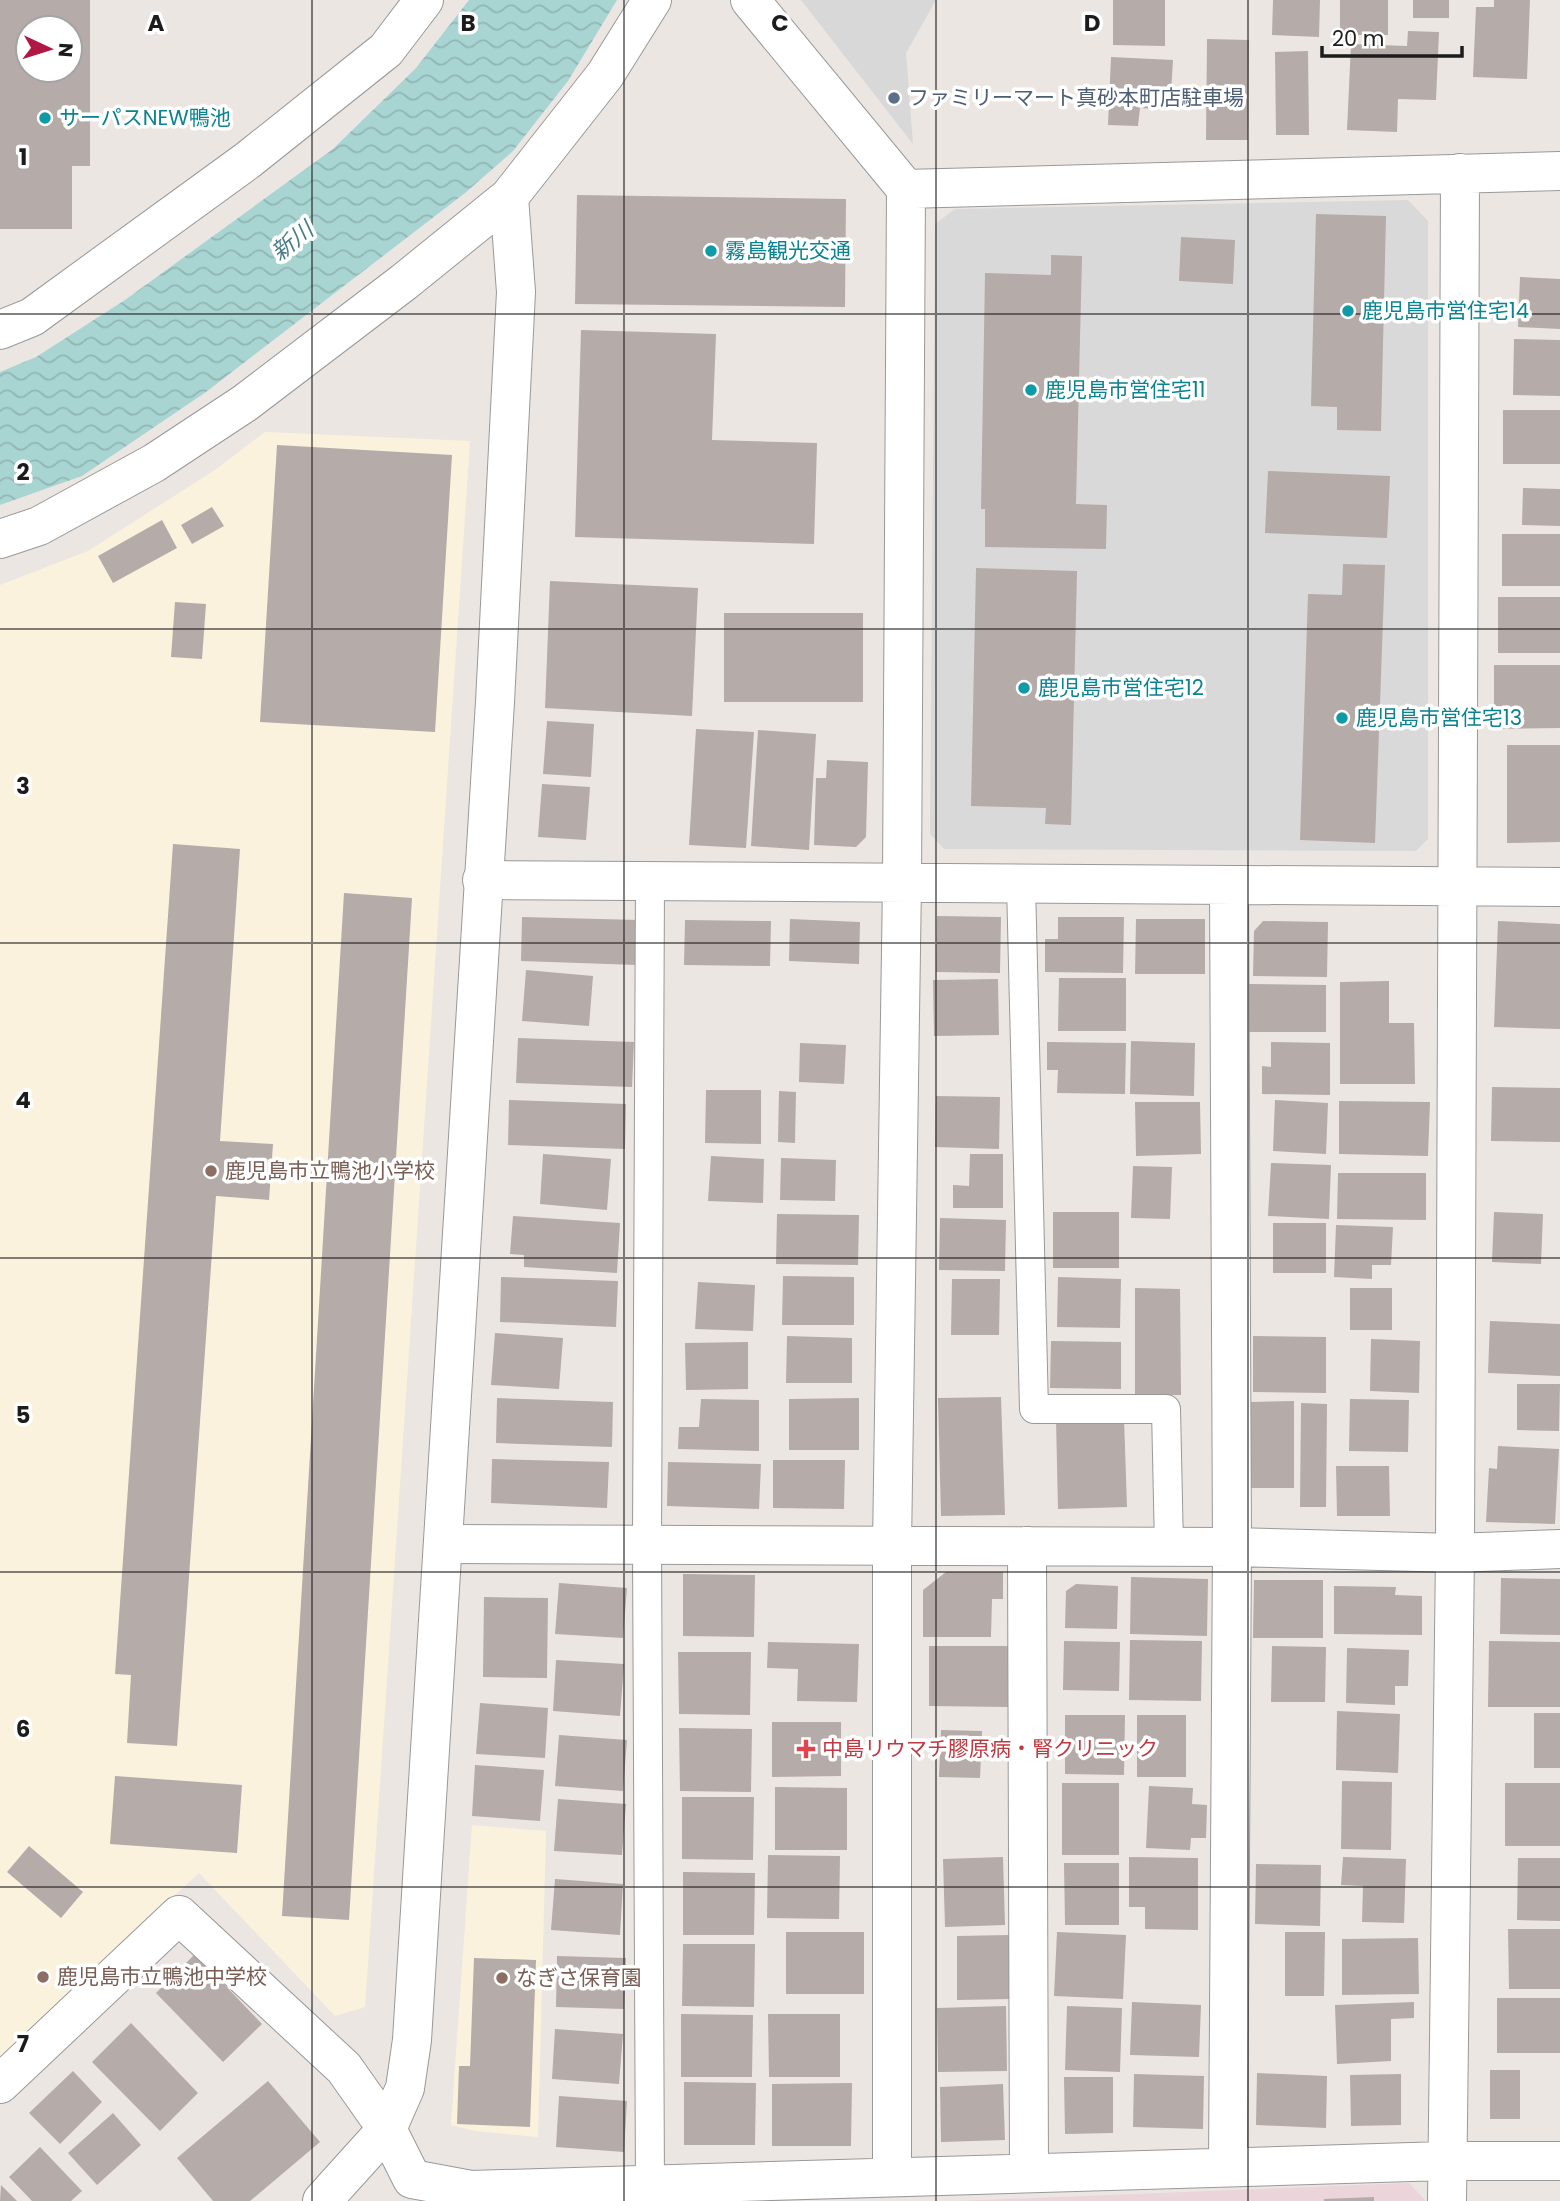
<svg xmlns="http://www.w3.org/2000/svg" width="1560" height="2201" viewBox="0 0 1560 2201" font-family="Poppins,'Noto Sans JP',sans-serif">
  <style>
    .residential { fill: #dad9d9 }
    .commercial { fill: #ebd4da }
    .education { fill: #fbf2dd }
    .parking { fill: #d8d8d8 }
    .water { fill: url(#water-waves) }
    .building { fill: #b5aba9; fill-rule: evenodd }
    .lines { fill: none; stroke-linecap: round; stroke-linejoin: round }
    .service-casing { stroke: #999; stroke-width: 30 }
    .minor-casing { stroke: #999; stroke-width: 40 }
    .tertiary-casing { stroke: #999; stroke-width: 40 }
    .service { stroke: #fff; stroke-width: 28 }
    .minor { stroke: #fff; stroke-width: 38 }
    .tertiary { stroke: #fff; stroke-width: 38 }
    .grid { fill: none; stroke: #1c1c1c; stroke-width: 2; stroke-opacity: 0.55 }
    .service-dot { fill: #5c6f8a; stroke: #fff; stroke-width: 2.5 }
    .culture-dot { fill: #0f9aa8; stroke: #fff; stroke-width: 2.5 }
    .education-dot { fill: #8d6e63; stroke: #fff; stroke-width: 2.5 }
    .health-dot { fill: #e0444e; stroke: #fff; stroke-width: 2.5 }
    .labels { text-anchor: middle; stroke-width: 7; stroke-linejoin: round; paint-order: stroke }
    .service-label { font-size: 21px; fill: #4e5e75; stroke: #fff; text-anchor: start }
    .culture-label { font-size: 21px; fill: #0d838f; stroke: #fff; text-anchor: start }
    .education-label { font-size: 21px; fill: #785e54; stroke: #fff; text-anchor: start }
    .health-label { font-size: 21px; fill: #be3a42; stroke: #fff; text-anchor: start }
    .water-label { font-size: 23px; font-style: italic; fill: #4a7d8b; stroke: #fff }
    .grid-label { font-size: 23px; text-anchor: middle; font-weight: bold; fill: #1c1c1c; stroke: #fff; stroke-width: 7; stroke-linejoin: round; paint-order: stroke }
  </style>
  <defs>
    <pattern id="water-waves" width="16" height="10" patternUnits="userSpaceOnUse" patternTransform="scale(1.75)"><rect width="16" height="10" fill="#a8d5d2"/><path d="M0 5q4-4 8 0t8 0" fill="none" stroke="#90b6b4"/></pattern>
  </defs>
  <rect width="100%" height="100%" fill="#ece6e3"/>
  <path class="residential" d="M 1408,200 L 1428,221 L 1428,839 L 1416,851 L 944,849 L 930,834 L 935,224 L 955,209 Z"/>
  <path class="commercial" d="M 1409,2183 L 1426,2201 L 957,2201 Z"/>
  <path class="education" d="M 265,432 L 470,441 L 365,2007 L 335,2016 L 199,1873 L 0,2057 L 0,585 L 88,551 L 215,470 Z
    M 472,1825 L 546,1831 L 538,2137 L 475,2131 L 451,2125 Z"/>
  <path class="parking" d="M 801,0 L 936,0 L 906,53 L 913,144 Z"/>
  <path class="water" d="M 469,0 L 617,0 L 568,81 L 513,151 L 465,193 L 206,392 L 82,476 L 0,505 L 0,372 L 36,357 L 125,300 L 333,149 L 416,68 Z"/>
  <path class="building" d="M 0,0 L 90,0 L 90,166 L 72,166 L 72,229 L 0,229 ZM 28,28 L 70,28 L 70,70 L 28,70 Z
    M 1113,0 L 1165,0 L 1165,46 L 1113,45 Z
    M 1273,0 L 1320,0 L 1319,37 L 1272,35 Z
    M 1340,0 L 1388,0 L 1388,35 L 1340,35 Z
    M 1413,0 L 1449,0 L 1449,18 L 1413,18 Z
    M 1494,0 L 1530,0 L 1527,79 L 1473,77 L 1476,7 L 1494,7 Z
    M 1408,31 L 1439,32 L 1436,100 L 1398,99 L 1397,132 L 1347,130 L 1351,44 L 1407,46 Z
    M 1207,39 L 1249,40 L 1248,140 L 1206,140 Z
    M 1308,51 L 1309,135 L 1276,135 L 1275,52 Z
    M 1111,57 L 1173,60 L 1170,110 L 1140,108 L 1138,126 L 1108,125 Z
    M 577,195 L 846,199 L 845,307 L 575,304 Z
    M 1316,214 L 1386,216 L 1381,431 L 1337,430 L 1337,407 L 1311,406 Z
    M 1181,237 L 1235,240 L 1233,284 L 1179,281 Z
    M 1051,255 L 1082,256 L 1076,504 L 1107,505 L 1106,549 L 985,547 L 985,509 L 981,509 L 985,273 L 1051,275 Z
    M 1520,277 L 1560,279 L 1560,329 L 1518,327 Z
    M 581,330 L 716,334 L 712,440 L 817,443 L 814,544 L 575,537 Z
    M 1514,339 L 1560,340 L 1560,396 L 1513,395 Z
    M 1503,410 L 1560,410 L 1560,464 L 1503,464 Z
    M 277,445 L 452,455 L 435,732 L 260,722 Z
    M 1268,471 L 1390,476 L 1387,538 L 1265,533 Z
    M 1523,488 L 1560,489 L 1560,526 L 1522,525 Z
    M 212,507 L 224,526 L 192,544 L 181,525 Z
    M 162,520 L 177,548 L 113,583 L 98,556 Z
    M 1502,534 L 1560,534 L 1560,586 L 1502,586 Z
    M 1343,564 L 1385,565 L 1375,843 L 1300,840 L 1308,594 L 1342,595 Z
    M 976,568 L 1077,571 L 1071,825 L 1045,824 L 1046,808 L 971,806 Z
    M 550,581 L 698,588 L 692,716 L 545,708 Z
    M 1498,597 L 1560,597 L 1560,653 L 1498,653 Z
    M 175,602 L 206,604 L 202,659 L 171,657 Z
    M 724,613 L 863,613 L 863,702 L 724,702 Z
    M 1494,665 L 1560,665 L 1560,728 L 1494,729 Z
    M 547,721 L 594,724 L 591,777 L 543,774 Z
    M 696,729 L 754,732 L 746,848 L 689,845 Z
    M 758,730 L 816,734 L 809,850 L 751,846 Z
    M 1507,745 L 1560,745 L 1560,842 L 1507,843 Z
    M 827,760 L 868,762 L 866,837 L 856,847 L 814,845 L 816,778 L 826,778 Z
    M 542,784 L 590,787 L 586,840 L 538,837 Z
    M 173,844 L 240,849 L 220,1141 L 273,1144 L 269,1200 L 216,1196 L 177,1746 L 127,1743 L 131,1675 L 115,1674 Z
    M 344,893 L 412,898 L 349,1920 L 282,1916 Z
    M 937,916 L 1001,917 L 1000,973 L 936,972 Z
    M 522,917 L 639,920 L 637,965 L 521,961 Z
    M 1058,917 L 1124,917 L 1123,973 L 1045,972 L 1045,939 L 1058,939 Z
    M 790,919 L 860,922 L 859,964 L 789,961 Z
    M 1136,919 L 1205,919 L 1205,974 L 1135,974 Z
    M 685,920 L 771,921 L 770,966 L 684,965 Z
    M 1263,921 L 1328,922 L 1327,977 L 1253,976 L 1254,931 Z
    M 1498,921 L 1560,924 L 1560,1029 L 1494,1027 Z
    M 526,970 L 593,976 L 589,1026 L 522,1021 Z
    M 1059,978 L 1126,978 L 1126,1031 L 1058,1031 Z
    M 998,979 L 999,1035 L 934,1036 L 933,980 Z
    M 1389,981 L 1389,1023 L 1414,1023 L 1415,1084 L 1340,1084 L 1340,982 Z
    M 1249,984 L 1326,985 L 1326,1032 L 1249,1032 Z
    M 518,1038 L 634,1042 L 632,1087 L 516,1083 Z
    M 1131,1041 L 1195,1043 L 1194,1096 L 1130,1094 Z
    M 1047,1042 L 1126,1043 L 1125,1094 L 1057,1093 L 1058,1070 L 1047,1070 Z
    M 1271,1042 L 1330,1043 L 1330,1095 L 1262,1094 L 1262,1066 L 1271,1067 Z
    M 800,1043 L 846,1045 L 844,1084 L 799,1082 Z
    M 1492,1087 L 1560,1088 L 1560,1142 L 1491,1141 Z
    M 706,1090 L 761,1090 L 761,1144 L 705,1143 Z
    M 779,1091 L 796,1092 L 795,1143 L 778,1142 Z
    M 936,1096 L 1000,1097 L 999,1149 L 935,1147 Z
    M 509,1100 L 626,1104 L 625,1149 L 508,1145 Z
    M 1275,1100 L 1328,1103 L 1326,1154 L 1273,1151 Z
    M 1339,1101 L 1430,1102 L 1428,1156 L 1339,1154 Z
    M 1135,1102 L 1200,1102 L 1201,1154 L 1136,1156 Z
    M 543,1154 L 611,1159 L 607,1210 L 540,1204 Z
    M 970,1154 L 1003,1154 L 1003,1208 L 953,1208 L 953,1185 L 969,1186 Z
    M 711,1156 L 764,1159 L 763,1203 L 708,1201 Z
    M 781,1158 L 836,1160 L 835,1201 L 780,1200 Z
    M 1271,1163 L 1331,1165 L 1329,1219 L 1268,1216 Z
    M 1133,1166 L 1172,1167 L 1170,1219 L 1131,1218 Z
    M 1338,1173 L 1426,1173 L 1426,1220 L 1337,1219 Z
    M 1053,1212 L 1119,1212 L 1119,1268 L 1053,1268 Z
    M 1494,1212 L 1543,1214 L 1541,1264 L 1492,1262 Z
    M 777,1214 L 859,1215 L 858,1265 L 776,1264 Z
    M 513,1216 L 620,1223 L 617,1273 L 524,1267 L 524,1255 L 510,1254 Z
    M 940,1218 L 1006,1220 L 1005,1271 L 939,1270 Z
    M 1273,1223 L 1326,1223 L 1326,1273 L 1273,1273 Z
    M 1336,1225 L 1393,1227 L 1391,1265 L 1372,1265 L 1372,1279 L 1334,1277 Z
    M 783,1276 L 854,1277 L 854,1325 L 782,1325 Z
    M 501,1277 L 618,1281 L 616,1327 L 500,1322 Z
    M 1058,1277 L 1121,1279 L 1120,1328 L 1057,1327 Z
    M 952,1279 L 1000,1279 L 999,1335 L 951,1335 Z
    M 698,1282 L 755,1285 L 753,1331 L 695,1329 Z
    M 1135,1288 L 1180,1289 L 1181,1395 L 1135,1395 Z
    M 1350,1288 L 1392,1288 L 1392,1330 L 1350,1330 Z
    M 1490,1321 L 1560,1324 L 1560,1376 L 1488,1373 Z
    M 495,1333 L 563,1338 L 559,1389 L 491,1385 Z
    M 787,1336 L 852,1338 L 852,1383 L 786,1383 Z
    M 1253,1336 L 1326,1337 L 1326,1393 L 1253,1392 Z
    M 1371,1339 L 1420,1341 L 1419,1393 L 1370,1391 Z
    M 1051,1341 L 1121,1342 L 1121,1389 L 1050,1388 Z
    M 748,1342 L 748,1389 L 686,1390 L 685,1343 Z
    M 1517,1384 L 1560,1384 L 1559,1431 L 1517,1430 Z
    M 1001,1397 L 1005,1515 L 941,1516 L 938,1398 Z
    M 497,1398 L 613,1402 L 612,1447 L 496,1443 Z
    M 859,1398 L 859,1450 L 789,1450 L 789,1399 Z
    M 701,1399 L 759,1400 L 759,1451 L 678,1449 L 679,1427 L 699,1427 Z
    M 1350,1399 L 1409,1400 L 1408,1452 L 1349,1451 Z
    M 1294,1401 L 1294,1488 L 1250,1488 L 1250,1402 Z
    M 1301,1403 L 1327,1404 L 1326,1507 L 1300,1507 Z
    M 1124,1418 L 1127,1507 L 1058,1509 L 1056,1419 Z
    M 1498,1446 L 1559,1449 L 1555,1524 L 1486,1522 L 1489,1468 L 1497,1469 Z
    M 492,1459 L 609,1462 L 607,1508 L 491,1503 Z
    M 773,1460 L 845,1460 L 844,1509 L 773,1508 Z
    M 668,1462 L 761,1464 L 759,1509 L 667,1506 Z
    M 1336,1466 L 1389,1466 L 1390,1516 L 1337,1516 Z
    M 946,1572 L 1003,1572 L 1003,1599 L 992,1599 L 991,1637 L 923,1637 L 923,1590 Z
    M 683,1574 L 755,1575 L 754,1637 L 683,1636 Z
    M 1131,1577 L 1208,1579 L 1207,1636 L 1130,1634 Z
    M 1501,1578 L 1560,1579 L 1560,1635 L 1500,1634 Z
    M 1254,1580 L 1323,1580 L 1323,1638 L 1253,1638 Z
    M 559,1583 L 627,1588 L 623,1638 L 555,1634 Z
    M 1076,1584 L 1118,1586 L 1117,1629 L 1065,1628 L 1066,1591 Z
    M 1334,1586 L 1396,1587 L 1395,1595 L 1422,1596 L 1422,1635 L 1334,1634 Z
    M 484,1597 L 548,1598 L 547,1678 L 483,1677 Z
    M 1130,1640 L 1202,1641 L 1201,1701 L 1129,1700 Z
    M 1064,1641 L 1120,1642 L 1119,1691 L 1063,1690 Z
    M 1489,1641 L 1560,1642 L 1560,1707 L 1488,1707 Z
    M 768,1642 L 859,1644 L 857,1702 L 797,1701 L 798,1669 L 767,1668 Z
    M 929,1646 L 1008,1646 L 1008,1707 L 929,1706 Z
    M 1272,1646 L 1326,1647 L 1325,1702 L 1271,1702 Z
    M 1347,1648 L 1409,1650 L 1408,1686 L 1395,1686 L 1395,1705 L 1346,1703 Z
    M 678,1652 L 751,1652 L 750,1715 L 679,1714 Z
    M 556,1660 L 624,1664 L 620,1716 L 553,1711 Z
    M 480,1703 L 548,1708 L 545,1758 L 476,1754 Z
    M 1337,1711 L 1400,1714 L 1398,1773 L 1336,1770 Z
    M 1534,1713 L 1560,1713 L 1560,1768 L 1534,1768 Z
    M 1065,1715 L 1125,1715 L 1124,1775 L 1065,1774 Z
    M 1137,1715 L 1186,1715 L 1186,1777 L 1137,1777 Z
    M 772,1722 L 841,1722 L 841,1776 L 772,1777 Z
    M 679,1728 L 752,1729 L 751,1792 L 680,1791 Z
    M 941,1730 L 982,1731 L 980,1778 L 939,1777 Z
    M 559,1735 L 627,1740 L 623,1791 L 555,1786 Z
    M 475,1765 L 544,1770 L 540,1821 L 472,1816 Z
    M 115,1776 L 242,1785 L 237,1853 L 110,1844 Z
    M 1342,1781 L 1392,1782 L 1391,1850 L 1341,1849 Z
    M 1062,1783 L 1119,1783 L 1119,1855 L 1062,1855 Z
    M 1505,1783 L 1560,1783 L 1560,1846 L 1505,1846 Z
    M 1149,1786 L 1193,1788 L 1192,1804 L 1207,1805 L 1206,1838 L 1191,1838 L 1190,1850 L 1146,1848 Z
    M 775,1787 L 847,1788 L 847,1850 L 775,1850 Z
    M 682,1797 L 754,1797 L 753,1860 L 682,1859 Z
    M 558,1799 L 626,1804 L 622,1855 L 554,1851 Z
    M 29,1846 L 83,1892 L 61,1918 L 7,1872 Z
    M 768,1855 L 840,1856 L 839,1919 L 767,1918 Z
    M 1003,1857 L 1005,1925 L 945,1927 L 943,1859 Z
    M 1129,1857 L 1198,1858 L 1198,1930 L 1145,1929 L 1145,1907 L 1129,1907 Z
    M 1343,1857 L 1406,1859 L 1404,1923 L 1362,1922 L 1363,1886 L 1341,1885 Z
    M 1518,1858 L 1560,1858 L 1560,1921 L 1517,1920 Z
    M 1064,1863 L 1119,1863 L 1119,1925 L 1065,1925 Z
    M 1256,1864 L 1321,1865 L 1320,1926 L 1255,1924 Z
    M 683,1872 L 755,1873 L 754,1935 L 683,1935 Z
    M 555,1879 L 623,1884 L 620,1935 L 551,1930 Z
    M 1508,1929 L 1560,1929 L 1560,1989 L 1509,1989 Z
    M 786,1932 L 864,1932 L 864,1994 L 786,1994 Z
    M 1057,1932 L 1126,1935 L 1123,1999 L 1054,1996 Z
    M 1285,1932 L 1325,1932 L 1324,1996 L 1285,1996 Z
    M 1010,1935 L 1011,1999 L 957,2000 L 957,1936 Z
    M 1418,1938 L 1419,1994 L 1342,1995 L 1342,1939 Z
    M 683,1944 L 755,1944 L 754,2007 L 682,2006 Z
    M 195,1954 L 262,2024 L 223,2062 L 156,1993 Z
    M 557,1956 L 626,1958 L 624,2009 L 556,2007 Z
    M 474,1958 L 536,1960 L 530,2127 L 457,2124 L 459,2066 L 470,2066 Z
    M 1497,1998 L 1560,1998 L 1560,2053 L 1497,2053 Z
    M 1132,2002 L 1201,2005 L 1199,2057 L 1130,2055 Z
    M 1414,2002 L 1414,2018 L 1391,2019 L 1391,2061 L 1337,2064 L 1335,2005 Z
    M 1006,2006 L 1007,2071 L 938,2072 L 937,2008 Z
    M 1067,2006 L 1122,2008 L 1120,2072 L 1065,2070 Z
    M 681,2014 L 753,2015 L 752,2077 L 681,2077 Z
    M 768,2014 L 840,2014 L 840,2077 L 769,2077 Z
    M 131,2023 L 198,2093 L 160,2131 L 92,2062 Z
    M 555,2029 L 623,2034 L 619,2084 L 552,2079 Z
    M 1490,2070 L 1520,2070 L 1520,2119 L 1490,2119 Z
    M 73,2071 L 102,2102 L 60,2144 L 29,2113 Z
    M 1257,2073 L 1327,2076 L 1326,2128 L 1256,2125 Z
    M 1134,2074 L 1204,2076 L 1203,2129 L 1133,2127 Z
    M 1401,2074 L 1401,2125 L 1351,2126 L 1350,2075 Z
    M 1064,2077 L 1113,2077 L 1113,2133 L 1065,2134 Z
    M 268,2081 L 320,2142 L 250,2201 L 213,2201 L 177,2158 Z
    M 684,2082 L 756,2083 L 755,2145 L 684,2145 Z
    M 852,2083 L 851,2146 L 772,2146 L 772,2084 Z
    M 1003,2084 L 1005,2140 L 941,2142 L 940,2087 Z
    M 559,2096 L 627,2101 L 624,2152 L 556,2147 Z
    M 113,2113 L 141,2145 L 97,2185 L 68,2153 Z
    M 40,2147 L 82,2191 L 71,2201 L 32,2201 L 9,2177 Z
    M 1,2185 L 17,2201 L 0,2201 Z
    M 1374,2197 L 1374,2201 L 1324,2201 L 1324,2199 Z"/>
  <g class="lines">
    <g class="service-casing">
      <path id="service" d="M 650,881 L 647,1545 L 650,2185
        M 1021,884 L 1034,1409 L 1166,1409 L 1169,1547"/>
    </g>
    <g class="minor-casing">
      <path id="minor" d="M 750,0 L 906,189 L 1560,171
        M 0,330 L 32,317 L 248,160 L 386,50 L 424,0
        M 482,880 L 1560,887
        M 444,1544 L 1232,1547 L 1455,1553 L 1560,1549
        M 1027,1546 L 1029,2173
        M 0,2084 L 179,1915 L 344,2068 L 387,2129 L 412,2179 L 471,2190 L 1445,2161 L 1560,2161
        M 1228,2167 L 1232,1547 L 1229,885
        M 892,2176 L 892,1546 L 902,883 L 906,189
        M 1447,2201 L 1455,1553 L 1460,173"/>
    </g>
    <g class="tertiary-casing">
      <path id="tertiary" d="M 0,539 L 39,526 L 154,463 L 245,403 L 404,282 L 509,197 L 605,75 L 652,0
        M 322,2201 L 387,2129 L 405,2088 L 412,2040 L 495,702 L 516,292 L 509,197"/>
    </g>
    <use href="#service" class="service"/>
    <use href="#minor" class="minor"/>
    <use href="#tertiary" class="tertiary"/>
  </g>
  <path class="grid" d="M 312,0 L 312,2201M 624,0 L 624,2201M 936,0 L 936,2201M 1248,0 L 1248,2201M 0,314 L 1560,314M 0,629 L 1560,629M 0,943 L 1560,943M 0,1258 L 1560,1258M 0,1572 L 1560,1572M 0,1887 L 1560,1887"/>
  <circle class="service-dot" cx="894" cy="98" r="7"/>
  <g class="culture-dot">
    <circle cx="45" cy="118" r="7"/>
    <circle cx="711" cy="251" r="7"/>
    <circle cx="1348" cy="311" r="7"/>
    <circle cx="1031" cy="390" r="7"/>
    <circle cx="1024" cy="688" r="7"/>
    <circle cx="1342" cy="718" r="7"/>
  </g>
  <g class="education-dot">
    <circle cx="211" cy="1171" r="7"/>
    <circle cx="43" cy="1977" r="7"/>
    <circle cx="502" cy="1978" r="7"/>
  </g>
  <path class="health-dot" d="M802.5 1738.5h7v7h7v7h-7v7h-7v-7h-7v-7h7z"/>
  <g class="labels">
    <g class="service-label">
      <text x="908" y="105">ファミリーマート真砂本町店駐車場</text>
    </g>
    <g class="culture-label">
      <text x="59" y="125">サーパスNEW鴨池</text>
      <text x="725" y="258">霧島観光交通</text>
      <text x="1362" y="318">鹿児島市営住宅14</text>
      <text x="1045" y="397">鹿児島市営住宅11</text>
      <text x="1038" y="695">鹿児島市営住宅12</text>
      <text x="1356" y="725">鹿児島市営住宅13</text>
    </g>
    <g class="education-label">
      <text x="225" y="1178">鹿児島市立鴨池小学校</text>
      <text x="57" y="1984">鹿児島市立鴨池中学校</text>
      <text x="516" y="1985">なぎさ保育園</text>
    </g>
    <g class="health-label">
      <text x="822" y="1756">中島リウマチ膠原病・腎クリニック</text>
    </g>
    <g class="water-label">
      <text transform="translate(292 241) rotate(-39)" y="8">新川</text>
    </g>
  </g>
  <g class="grid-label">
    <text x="156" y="31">A</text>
    <text x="468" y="31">B</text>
    <text x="780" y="31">C</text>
    <text x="1092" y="31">D</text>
    <text x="23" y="165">1</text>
    <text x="23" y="480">2</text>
    <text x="23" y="794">3</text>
    <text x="23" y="1108">4</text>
    <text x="23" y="1423">5</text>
    <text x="23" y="1737">6</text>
    <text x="23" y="2052">7</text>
  </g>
  <g transform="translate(49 49) rotate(94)"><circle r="33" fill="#ffffff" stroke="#a4a4a4" stroke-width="2"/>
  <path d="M0-5L12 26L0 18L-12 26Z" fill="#b11744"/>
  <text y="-10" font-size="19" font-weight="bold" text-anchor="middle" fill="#1c1c1c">N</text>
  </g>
  <path d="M1322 46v10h140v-10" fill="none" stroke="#1c1c1c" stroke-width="3.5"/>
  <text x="1332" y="46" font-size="21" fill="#1c1c1c" stroke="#ffffff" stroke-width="5" paint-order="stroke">20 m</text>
</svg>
